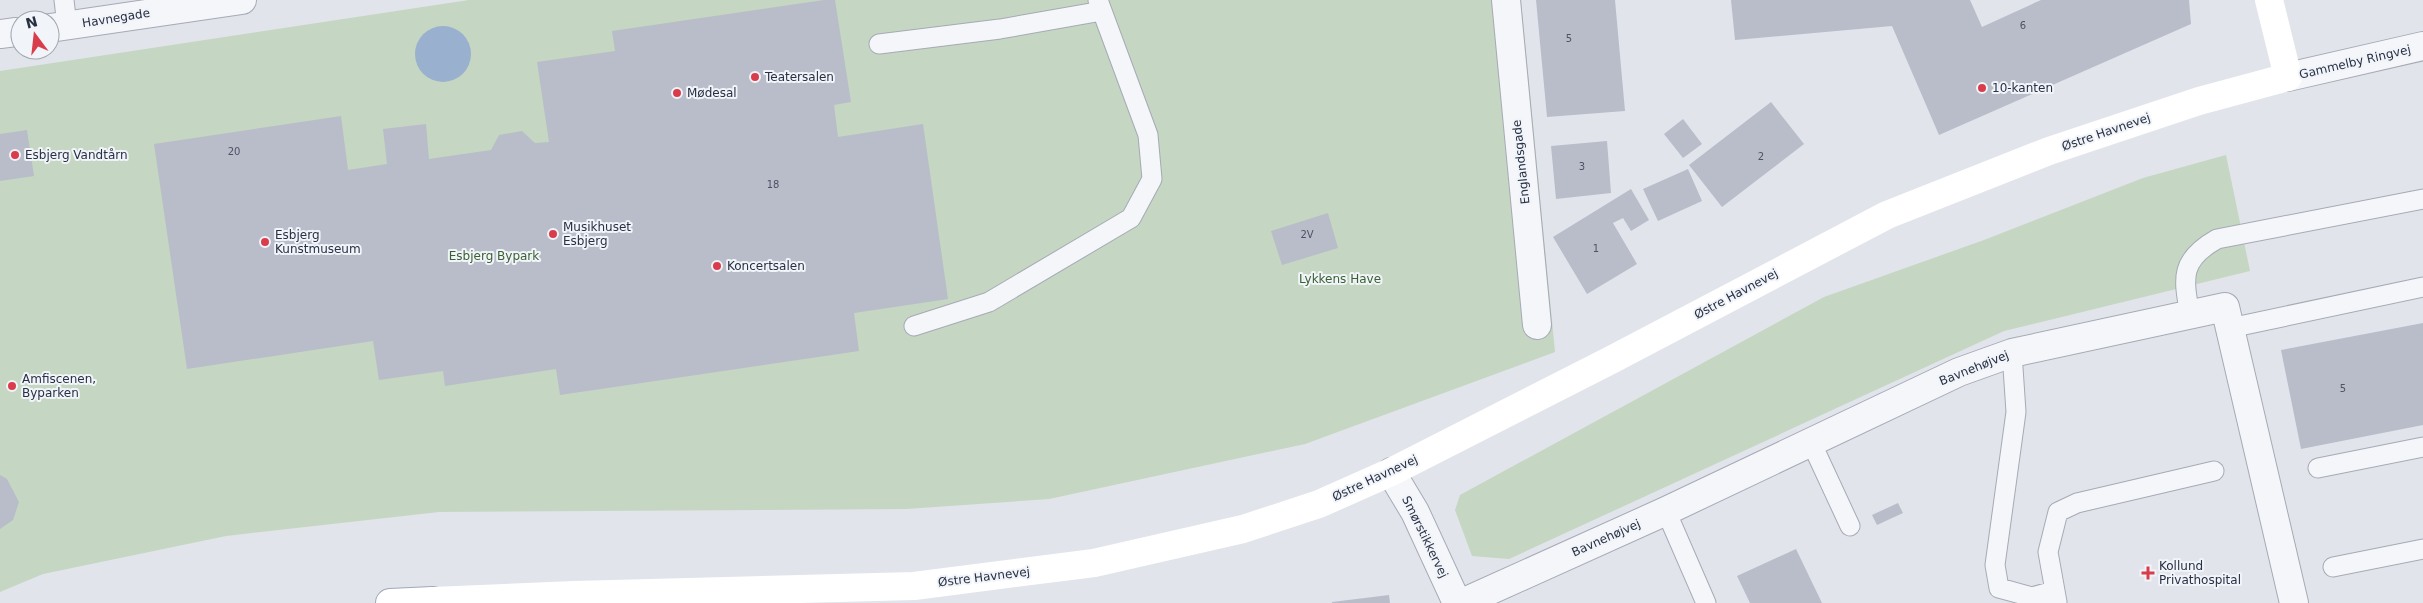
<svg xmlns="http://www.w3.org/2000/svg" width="2423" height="603" viewBox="0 0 2423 603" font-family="'DejaVu Sans',sans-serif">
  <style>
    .green { fill: #c5d6c2 }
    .water { fill: #99b0ce }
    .building { fill: #b8bdc9 }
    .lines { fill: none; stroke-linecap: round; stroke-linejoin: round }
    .service-casing { stroke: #a6aab6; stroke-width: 21 }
    .minor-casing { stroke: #a6aab6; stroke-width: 30 }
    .tertiary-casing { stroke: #a6aab6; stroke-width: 30 }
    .primary-casing { stroke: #9fa8b8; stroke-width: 30 }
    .service { stroke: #f4f6f9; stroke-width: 19 }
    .minor { stroke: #f4f6f9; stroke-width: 28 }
    .tertiary { stroke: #f4f6f9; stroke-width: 28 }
    .secondary { stroke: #fff; stroke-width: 28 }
    .primary { stroke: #fff; stroke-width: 28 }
    .poi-dot { fill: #d93d4b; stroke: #f1f4f8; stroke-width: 2 }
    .labels { text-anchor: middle; stroke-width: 4; stroke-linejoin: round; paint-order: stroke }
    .number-label { font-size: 10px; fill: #4c5365 }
    .street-label { font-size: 12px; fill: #283044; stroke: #f1f4f8 }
    .poi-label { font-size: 12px; fill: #283044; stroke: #f1f4f8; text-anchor: start }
    .park-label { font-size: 12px; fill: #3a6134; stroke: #f1f4f8 }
  </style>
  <rect width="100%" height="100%" fill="#e1e4eb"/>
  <path class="green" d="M 469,0 L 1521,0 L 1555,352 L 1305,444 L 1049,499 L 906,509 L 439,512 L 226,536 L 43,574 L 0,592 L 0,71 Z
    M 2226,155 L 2250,271 L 2004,331 L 1509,559 L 1472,556 L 1455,510 L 1460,495 L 1824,297 L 1984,240 L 2143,178 Z"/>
  <path class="water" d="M415 54a28 28 0 1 1 56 0a28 28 0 1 1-56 0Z"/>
  <path class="building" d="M 824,0 L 835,0 L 851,102 L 834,105 L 838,137 L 923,124 L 948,299 L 854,313 L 859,351 L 560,395 L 556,369 L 445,386 L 443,371 L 379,380 L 373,341 L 187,369 L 154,144 L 341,116 L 348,170 L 387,164 L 383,129 L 426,124 L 429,159 L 491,150 L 499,135 L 522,131 L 535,143 L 549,142 L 537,62 L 615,51 L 612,31 Z
    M 1536,0 L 1615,0 L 1625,111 L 1547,117 Z
    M 1731,0 L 1970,0 L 1982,27 L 2041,0 L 2189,0 L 2191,24 L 1939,135 L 1892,26 L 1735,40 Z
    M 1771,102 L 1804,144 L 1722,207 L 1689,165 Z
    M 1683,119 L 1702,144 L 1683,158 L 1664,134 Z
    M 27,130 L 34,176 L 0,181 L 0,134 Z
    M 1607,141 L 1611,193 L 1556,199 L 1551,146 Z
    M 1688,169 L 1702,201 L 1658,221 L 1643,189 Z
    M 1631,189 L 1649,220 L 1631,231 L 1623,218 L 1613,223 L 1637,264 L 1587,294 L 1553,237 Z
    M 1328,213 L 1338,248 L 1282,265 L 1271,231 Z
    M 2423,323 L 2423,425 L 2301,449 L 2281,350 Z
    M 0,475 L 7,479 L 19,502 L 13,520 L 0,529 Z
    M 1898,503 L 1903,513 L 1877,525 L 1872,515 Z
    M 1796,549 L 1822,603 L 1750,603 L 1737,576 Z
    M 1389,595 L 1390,603 L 1332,603 L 1332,602 Z"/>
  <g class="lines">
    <g class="service-casing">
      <path id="service" d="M 64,0 L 67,26
        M 879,44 L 1000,29 L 1102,11
        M 2190,315 C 2183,277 2180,260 2217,239 L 2423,199
        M 914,326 L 989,302 L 1131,218 L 1152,179 L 1148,135 L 1098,0
        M 2230,328 L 2423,287
        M 2012,353 L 2016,412 L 1995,565 L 1999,588 L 2032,597 L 2054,591
        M 1811,442 L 1850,526
        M 2318,468 L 2423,447
        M 1666,511 L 1706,603
        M 2333,567 L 2423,549
        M 2057,602 L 2048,552 L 2058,512 L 2077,503 L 2214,471"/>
    </g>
    <g class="minor-casing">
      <path id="minor" d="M 1506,0 L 1537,325
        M 50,28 L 242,0
        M 1391,472 L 1415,512 L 1457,603
        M 1462,603 L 1666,511 L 1959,372 L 2012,353 L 2225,307 L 2294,603"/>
    </g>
    <g class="tertiary-casing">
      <path id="tertiary" d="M 0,34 L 16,32
        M 2288,77 L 2423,46"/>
    </g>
    <g class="primary-casing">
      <path id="primary" d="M 390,603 L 433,601 L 433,603"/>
    </g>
    <use href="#service" class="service"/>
    <use href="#minor" class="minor"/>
    <use href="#tertiary" class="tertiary"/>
    <path class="secondary" d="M 433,601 L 574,595 L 914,586 L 1094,563 L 1243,529 L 1319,504 L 1391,472 L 1611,360 L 1887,215 L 2049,151 L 2199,101 L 2288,77 L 2269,0"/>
    <use href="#primary" class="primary"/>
  </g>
  <g class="poi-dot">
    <circle cx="755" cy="77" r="5"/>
    <circle cx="1982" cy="88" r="5"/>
    <circle cx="677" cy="93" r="5"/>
    <circle cx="15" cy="155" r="5"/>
    <circle cx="553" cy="234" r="5"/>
    <circle cx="265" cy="242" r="5"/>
    <circle cx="717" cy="266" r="5"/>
    <circle cx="12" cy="386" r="5"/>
    <path d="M2145.5 565.5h5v5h5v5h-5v5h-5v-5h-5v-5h5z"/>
  </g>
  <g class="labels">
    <g class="number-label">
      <text x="2023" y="29">6</text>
      <text x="1569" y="42">5</text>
      <text x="234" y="155">20</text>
      <text x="1761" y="160">2</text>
      <text x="1582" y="170">3</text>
      <text x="773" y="188">18</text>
      <text x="1307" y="238">2V</text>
      <text x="1596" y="252">1</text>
      <text x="2343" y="392">5</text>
    </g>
    <g class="street-label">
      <text transform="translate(116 18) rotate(-9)" y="4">Havnegade</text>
      <text transform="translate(2355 62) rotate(-13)" y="4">Gammelby Ringvej</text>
      <text transform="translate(2106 132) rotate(-19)" y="4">Østre Havnevej</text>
      <text transform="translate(1521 162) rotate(-96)" y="4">Englandsgade</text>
      <text transform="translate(1736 294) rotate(-28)" y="4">Østre Havnevej</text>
      <text transform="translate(1974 368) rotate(-22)" y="4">Bavnehøjvej</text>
      <text transform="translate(1375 478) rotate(-25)" y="4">Østre Havnevej</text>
      <text transform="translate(1425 537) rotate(64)" y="4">Smørstikkervej</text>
      <text transform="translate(1606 538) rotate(-24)" y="4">Bavnehøjvej</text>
      <text transform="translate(984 577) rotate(-7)" y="4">Østre Havnevej</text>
    </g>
    <g class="poi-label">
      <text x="765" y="81">Teatersalen</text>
      <text x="1992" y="92">10-kanten</text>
      <text x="687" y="97">Mødesal</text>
      <text x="25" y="159">Esbjerg Vandtårn</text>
      <text x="563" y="231">Musikhuset<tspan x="563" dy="14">Esbjerg</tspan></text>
      <text x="275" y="239">Esbjerg<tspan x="275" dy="14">Kunstmuseum</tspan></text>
      <text x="727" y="270">Koncertsalen</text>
      <text x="22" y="383">Amfiscenen,<tspan x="22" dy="14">Byparken</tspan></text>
      <text x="2159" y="570">Kollund<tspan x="2159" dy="14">Privathospital</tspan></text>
    </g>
    <g class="park-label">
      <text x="494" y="260">Esbjerg Bypark</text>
      <text x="1340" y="283">Lykkens Have</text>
    </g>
  </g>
  <g transform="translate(35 35) rotate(345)"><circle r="24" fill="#f1f4f8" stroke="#a1a6b0"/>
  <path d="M0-4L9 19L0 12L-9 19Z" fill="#d93d4b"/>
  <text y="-8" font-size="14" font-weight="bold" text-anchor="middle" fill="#283044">N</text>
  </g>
</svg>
